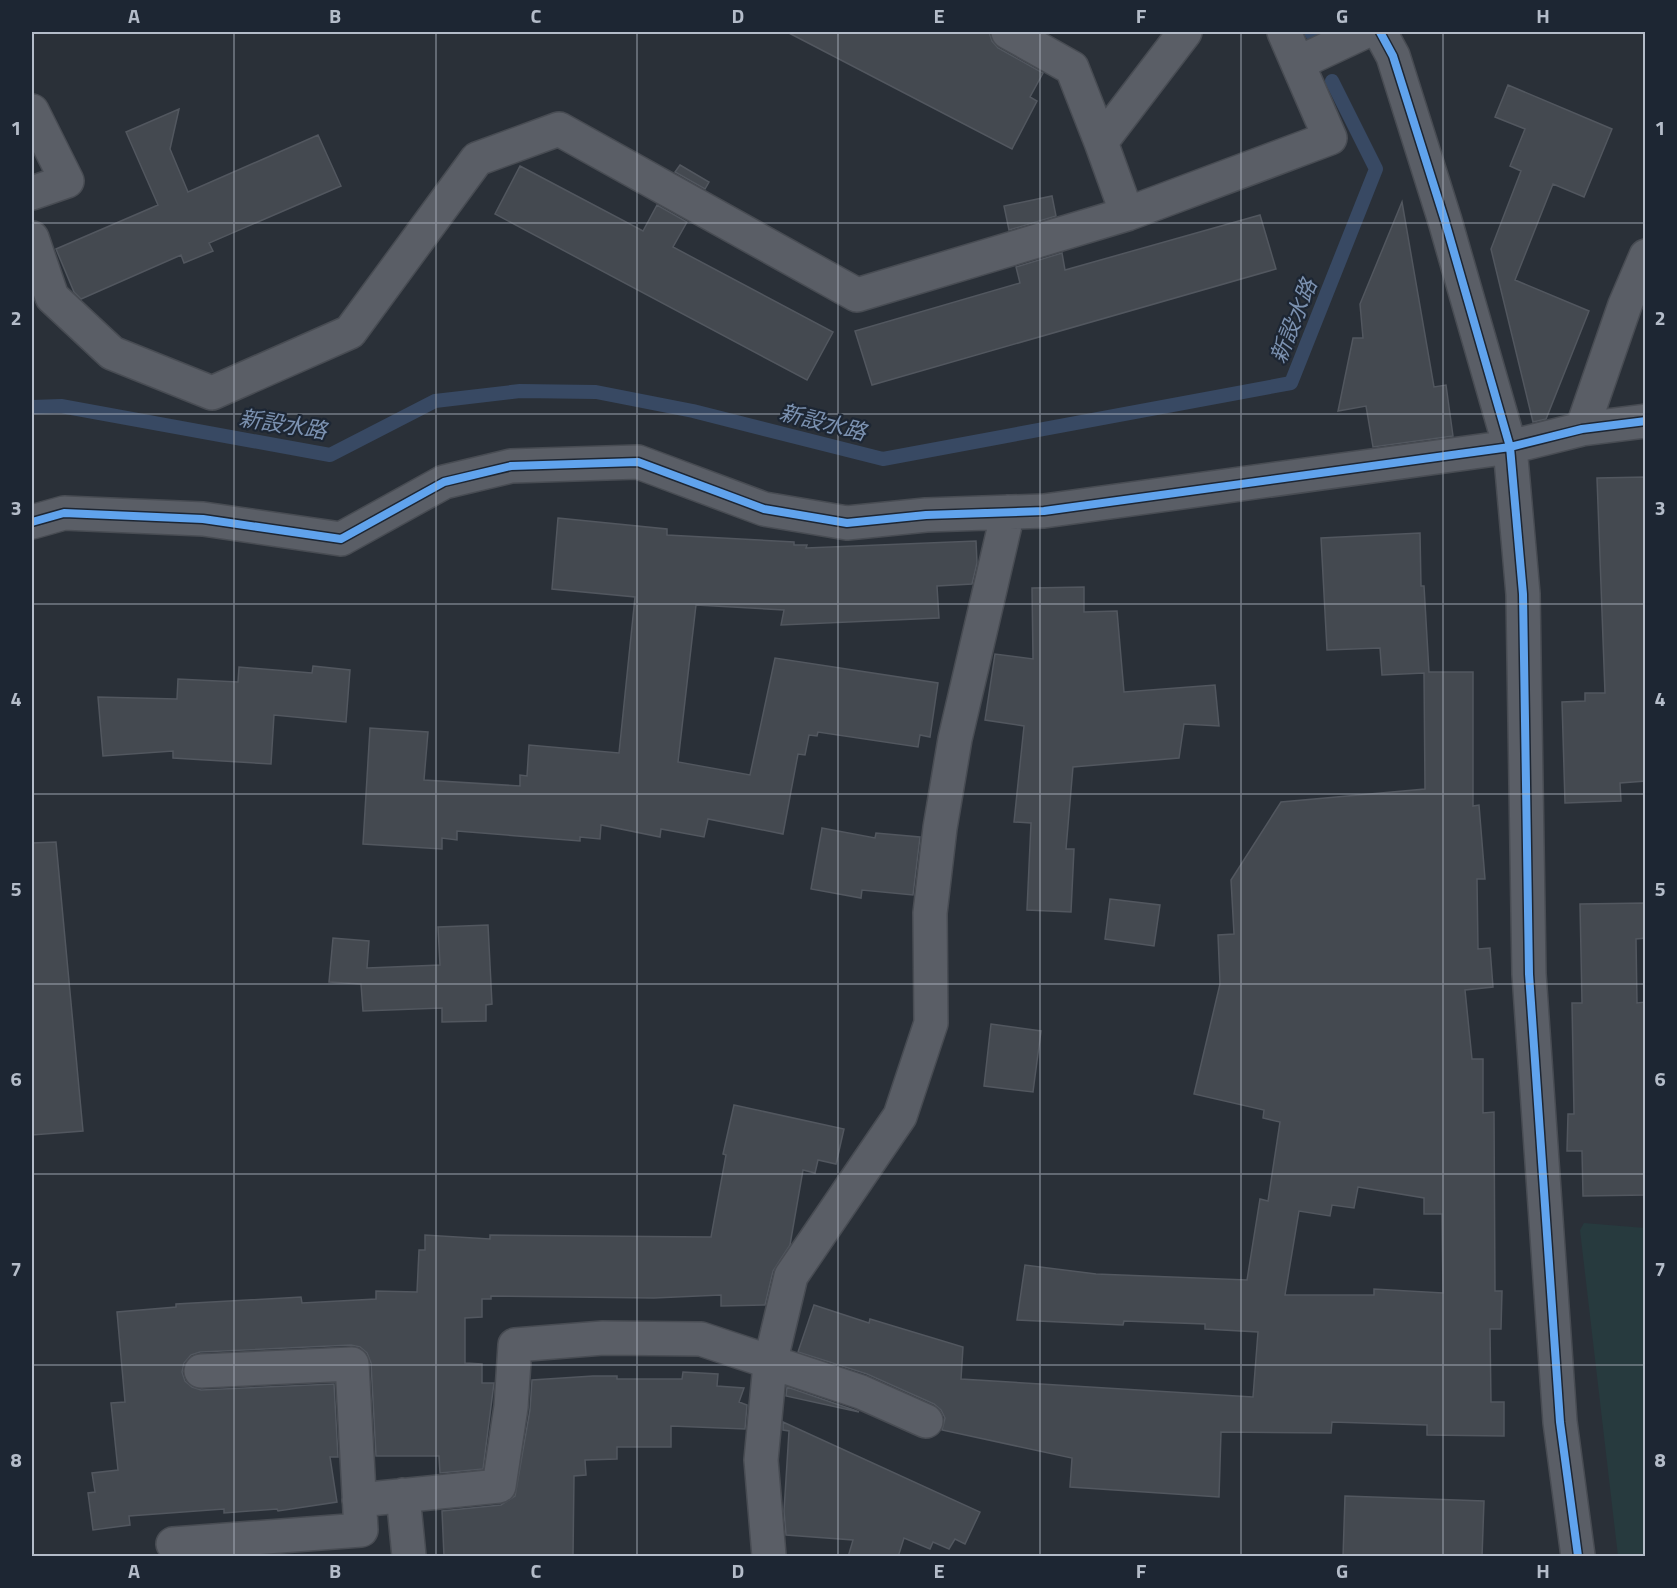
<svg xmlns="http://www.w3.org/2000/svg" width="1677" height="1588" viewBox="0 0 1677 1588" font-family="'Titillium Web','Noto Sans JP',sans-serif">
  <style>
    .green { fill: #273a3e }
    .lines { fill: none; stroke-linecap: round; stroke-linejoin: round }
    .stream { stroke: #384963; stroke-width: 14 }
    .building { fill: #444950; stroke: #52575f; stroke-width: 1.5; fill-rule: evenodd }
    .minor-casing { stroke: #484c53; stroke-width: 36 }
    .minor { stroke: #5a5e66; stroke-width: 33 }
    .cycleway-casing { stroke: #1d2633; stroke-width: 11 }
    .cycleway { stroke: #60a3ed; stroke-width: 8 }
    .grid { fill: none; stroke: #b4bcc9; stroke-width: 1.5; stroke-opacity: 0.55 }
    .labels { text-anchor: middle; stroke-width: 4.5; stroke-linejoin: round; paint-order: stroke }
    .water-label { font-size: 22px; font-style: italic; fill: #7c92b1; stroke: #1d2633 }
    .neatline { fill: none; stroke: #b4bcc9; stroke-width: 2 }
    .grid-label { font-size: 20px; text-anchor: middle; font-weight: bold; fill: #b4bcc9 }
  </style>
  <rect width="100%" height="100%" fill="#2a3038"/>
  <path class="green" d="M 1584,1223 L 1645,1228 L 1645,1556 L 1618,1556 L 1580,1230 Z"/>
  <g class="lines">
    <path class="stream" d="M 1311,32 L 1312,34
      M 32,407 L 61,406 L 330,455 L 435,401 L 520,391 L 596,392 L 693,411 L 883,459 L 1291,383 L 1376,169 L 1332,81"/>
  </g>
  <path class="building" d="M 787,32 L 989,32 L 992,41 L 998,48 L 1043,73 L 1030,97 L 1037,101 L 1012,149 Z
    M 1508,85 L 1612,129 L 1584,197 L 1553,184 L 1515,280 L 1589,311 L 1546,419 L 1533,422 L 1491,249 L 1521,171 L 1510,166 L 1525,129 L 1495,117 Z
    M 179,109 L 170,149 L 188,192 L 318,135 L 341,186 L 209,243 L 213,251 L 184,263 L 181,255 L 81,299 L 74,292 L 56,249 L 158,205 L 126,132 Z
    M 680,165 L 709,182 L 705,189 L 675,172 Z
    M 520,166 L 643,231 L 657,205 L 687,222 L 673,247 L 833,332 L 807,380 L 495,214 Z
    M 1052,196 L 1056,216 L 1009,230 L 1004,206 Z
    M 1402,202 L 1434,387 L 1446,385 L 1453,436 L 1373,447 L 1366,406 L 1338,411 L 1353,338 L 1363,338 L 1360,304 Z
    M 1260,215 L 1276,269 L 872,385 L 855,331 L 1020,283 L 1016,267 L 1062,253 L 1065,270 Z
    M 1646,477 L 1646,781 L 1620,783 L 1621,801 L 1565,803 L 1562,702 L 1585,701 L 1585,693 L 1605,693 L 1597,478 Z
    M 558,518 L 667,529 L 667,535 L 794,542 L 794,545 L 807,545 L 806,548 L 976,541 L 977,563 L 972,584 L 937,586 L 939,618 L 781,625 L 784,610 L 696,605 L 678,762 L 750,775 L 775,658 L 938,683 L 930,737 L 920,735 L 918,747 L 818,732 L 817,736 L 809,735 L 805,755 L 798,754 L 783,834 L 708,819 L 704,837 L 661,829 L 660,837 L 601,825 L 600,839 L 580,837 L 580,841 L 457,831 L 457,840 L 442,838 L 442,849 L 363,844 L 370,728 L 428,732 L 424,780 L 520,786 L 520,775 L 527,776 L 529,745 L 619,753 L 635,597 L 552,589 Z
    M 1420,533 L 1421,586 L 1424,586 L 1429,672 L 1473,672 L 1473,806 L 1479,805 L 1485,879 L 1477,879 L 1478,949 L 1490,948 L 1493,987 L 1465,990 L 1472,1059 L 1483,1059 L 1483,1113 L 1494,1112 L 1495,1291 L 1502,1291 L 1501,1329 L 1490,1329 L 1491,1402 L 1504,1402 L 1504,1436 L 1427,1435 L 1427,1425 L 1332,1422 L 1331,1433 L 1221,1432 L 1219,1497 L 1070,1487 L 1072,1458 L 942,1430 L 945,1418 L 941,1410 L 934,1404 L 867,1374 L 798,1352 L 814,1305 L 869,1323 L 870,1319 L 963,1347 L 961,1379 L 1253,1397 L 1258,1332 L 1205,1329 L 1205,1324 L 1124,1321 L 1123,1325 L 1017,1320 L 1025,1265 L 1096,1274 L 1247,1280 L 1260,1199 L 1268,1201 L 1280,1122 L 1263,1118 L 1264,1110 L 1194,1094 L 1220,984 L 1218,935 L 1234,934 L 1231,880 L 1281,802 L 1425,789 L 1424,673 L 1382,675 L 1380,648 L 1327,650 L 1321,538 ZM 1358,1187 L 1424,1198 L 1424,1214 L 1442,1214 L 1443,1293 L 1374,1289 L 1374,1295 L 1285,1295 L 1299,1211 L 1330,1216 L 1332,1205 L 1354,1208 Z
    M 1084,587 L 1084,612 L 1117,611 L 1124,692 L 1215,685 L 1219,726 L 1184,724 L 1179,758 L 1073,767 L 1066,849 L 1074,849 L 1071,912 L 1027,910 L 1031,823 L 1014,822 L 1024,726 L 985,720 L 995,654 L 1033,659 L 1032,588 Z
    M 313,666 L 350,670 L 346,722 L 274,715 L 271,764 L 173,758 L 173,751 L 103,756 L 98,697 L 177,699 L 178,679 L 238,682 L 239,667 L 312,673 Z
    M 822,828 L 875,838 L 876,833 L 920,837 L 913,895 L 862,890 L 861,898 L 811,889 Z
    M 56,842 L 83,1131 L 32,1135 L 32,843 Z
    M 1110,899 L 1160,905 L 1154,946 L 1105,939 Z
    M 1646,903 L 1646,938 L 1636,939 L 1637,1003 L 1646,1002 L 1646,1195 L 1583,1196 L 1582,1151 L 1567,1151 L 1568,1114 L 1574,1114 L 1572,1003 L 1582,1003 L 1580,904 Z
    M 488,925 L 492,1004 L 486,1005 L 486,1021 L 442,1022 L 442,1008 L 363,1011 L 361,984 L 329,982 L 333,938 L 369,941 L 367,968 L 440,965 L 438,927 Z
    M 991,1024 L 1041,1031 L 1033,1092 L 984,1086 Z
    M 734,1105 L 844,1129 L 836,1164 L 818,1160 L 815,1173 L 803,1170 L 790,1245 L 773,1271 L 765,1305 L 721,1306 L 721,1295 L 654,1298 L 491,1296 L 491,1299 L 482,1299 L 482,1317 L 465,1318 L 465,1363 L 482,1364 L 482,1383 L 494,1383 L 483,1469 L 440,1473 L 439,1456 L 376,1456 L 371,1363 L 367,1353 L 360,1347 L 351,1345 L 200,1352 L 191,1355 L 184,1363 L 182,1372 L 185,1381 L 192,1387 L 201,1390 L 334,1384 L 338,1457 L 330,1457 L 337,1502 L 278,1511 L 277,1509 L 224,1513 L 224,1509 L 129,1516 L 130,1525 L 93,1530 L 88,1493 L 95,1492 L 92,1473 L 118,1470 L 111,1403 L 125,1402 L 117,1312 L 176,1307 L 176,1304 L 301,1297 L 302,1303 L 376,1299 L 376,1291 L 417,1292 L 419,1250 L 425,1250 L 425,1235 L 490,1239 L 490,1235 L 711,1237 L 726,1155 L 723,1154 Z
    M 683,1372 L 718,1374 L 717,1386 L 744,1388 L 739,1402 L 747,1405 L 745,1429 L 671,1426 L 671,1447 L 617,1447 L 617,1459 L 585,1460 L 586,1475 L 574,1476 L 573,1557 L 444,1557 L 442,1511 L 501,1505 L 515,1496 L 530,1410 L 532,1380 L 593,1376 L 617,1376 L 617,1379 L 682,1379 Z
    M 787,1387 L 854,1410 L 859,1412 L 786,1396 Z
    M 783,1422 L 980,1512 L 965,1544 L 955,1539 L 949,1549 L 933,1542 L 930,1549 L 904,1538 L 898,1557 L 848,1557 L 853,1540 L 786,1535 L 784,1511 L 789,1431 L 783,1430 Z
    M 1345,1496 L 1484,1501 L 1482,1557 L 1343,1557 Z"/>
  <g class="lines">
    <g class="minor-casing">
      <path id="minor" d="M 1008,32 L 1072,68 L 1101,142 L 1185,32
        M 1380,32 L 1393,56 L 1445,221 L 1510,447 L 1523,594 L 1529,974 L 1560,1422 L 1578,1556
        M 1298,63 L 1364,32
        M 32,111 L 67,181 L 32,193
        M 1101,142 L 1127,214
        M 32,238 L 52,297 L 112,353 L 212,393 L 350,332 L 477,159 L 559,129 L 857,295 L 1127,214 L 1330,138 L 1284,32
        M 1582,429 L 1625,305 L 1646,256
        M 32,522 L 64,513 L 203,519 L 341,539 L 444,482 L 511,466 L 638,462 L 764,509 L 847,523 L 926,515 L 1044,511 L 1510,447 L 1582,429 L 1646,421
        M 403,1495 L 409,1556
        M 359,1500 L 499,1486 L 511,1407 L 515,1345 L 603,1338 L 701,1339 L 861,1392 L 926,1421
        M 173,1544 L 361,1530 L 352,1364 L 201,1371
        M 769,1556 L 761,1460 L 770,1364 L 791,1276 L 900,1116 L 931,1023 L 930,913 L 940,828 L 955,739 L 1008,512"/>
    </g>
    <use href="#minor" class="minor"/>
    <g class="cycleway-casing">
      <path id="cycleway" d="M 1380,32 L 1393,56 L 1445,221 L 1510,447 L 1523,594 L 1529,974 L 1560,1422 L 1578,1556
        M 32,522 L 64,513 L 203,519 L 341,539 L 444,482 L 511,466 L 638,462 L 764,509 L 847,523 L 926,515 L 1044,511 L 1510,447 L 1582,429 L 1646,421"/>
    </g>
    <use href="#cycleway" class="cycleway"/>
  </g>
  <path class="grid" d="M 234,32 L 234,1556M 436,32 L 436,1556M 637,32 L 637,1556M 838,32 L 838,1556M 1040,32 L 1040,1556M 1241,32 L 1241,1556M 1443,32 L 1443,1556M 32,223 L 1646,223M 32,414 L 1646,414M 32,604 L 1646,604M 32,794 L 1646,794M 32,984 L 1646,984M 32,1174 L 1646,1174M 32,1365 L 1646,1365"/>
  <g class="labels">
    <g class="water-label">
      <text transform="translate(1293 321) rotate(-68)" y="8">新設水路</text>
      <text transform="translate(823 422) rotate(14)" y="8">新設水路</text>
      <text transform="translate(283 424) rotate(9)" y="8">新設水路</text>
    </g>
  </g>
  <rect width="1677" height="1588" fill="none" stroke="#1d2633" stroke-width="66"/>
  <rect x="33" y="33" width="1611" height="1522" class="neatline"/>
  <g class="grid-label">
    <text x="134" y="23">A</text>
    <text x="335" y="23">B</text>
    <text x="536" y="23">C</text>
    <text x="738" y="23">D</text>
    <text x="939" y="23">E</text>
    <text x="1141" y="23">F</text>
    <text x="1342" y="23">G</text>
    <text x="1543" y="23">H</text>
    <text x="16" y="135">1</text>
    <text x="1660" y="135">1</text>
    <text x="16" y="325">2</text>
    <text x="1660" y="325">2</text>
    <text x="16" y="515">3</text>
    <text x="1660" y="515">3</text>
    <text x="16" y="706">4</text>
    <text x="1660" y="706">4</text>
    <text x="16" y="896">5</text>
    <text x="1660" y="896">5</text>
    <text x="16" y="1086">6</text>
    <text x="1660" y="1086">6</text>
    <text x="16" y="1276">7</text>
    <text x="1660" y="1276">7</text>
    <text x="16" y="1467">8</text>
    <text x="1660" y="1467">8</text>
    <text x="134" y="1578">A</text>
    <text x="335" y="1578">B</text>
    <text x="536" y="1578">C</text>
    <text x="738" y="1578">D</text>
    <text x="939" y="1578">E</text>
    <text x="1141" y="1578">F</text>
    <text x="1342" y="1578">G</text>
    <text x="1543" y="1578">H</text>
  </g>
</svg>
